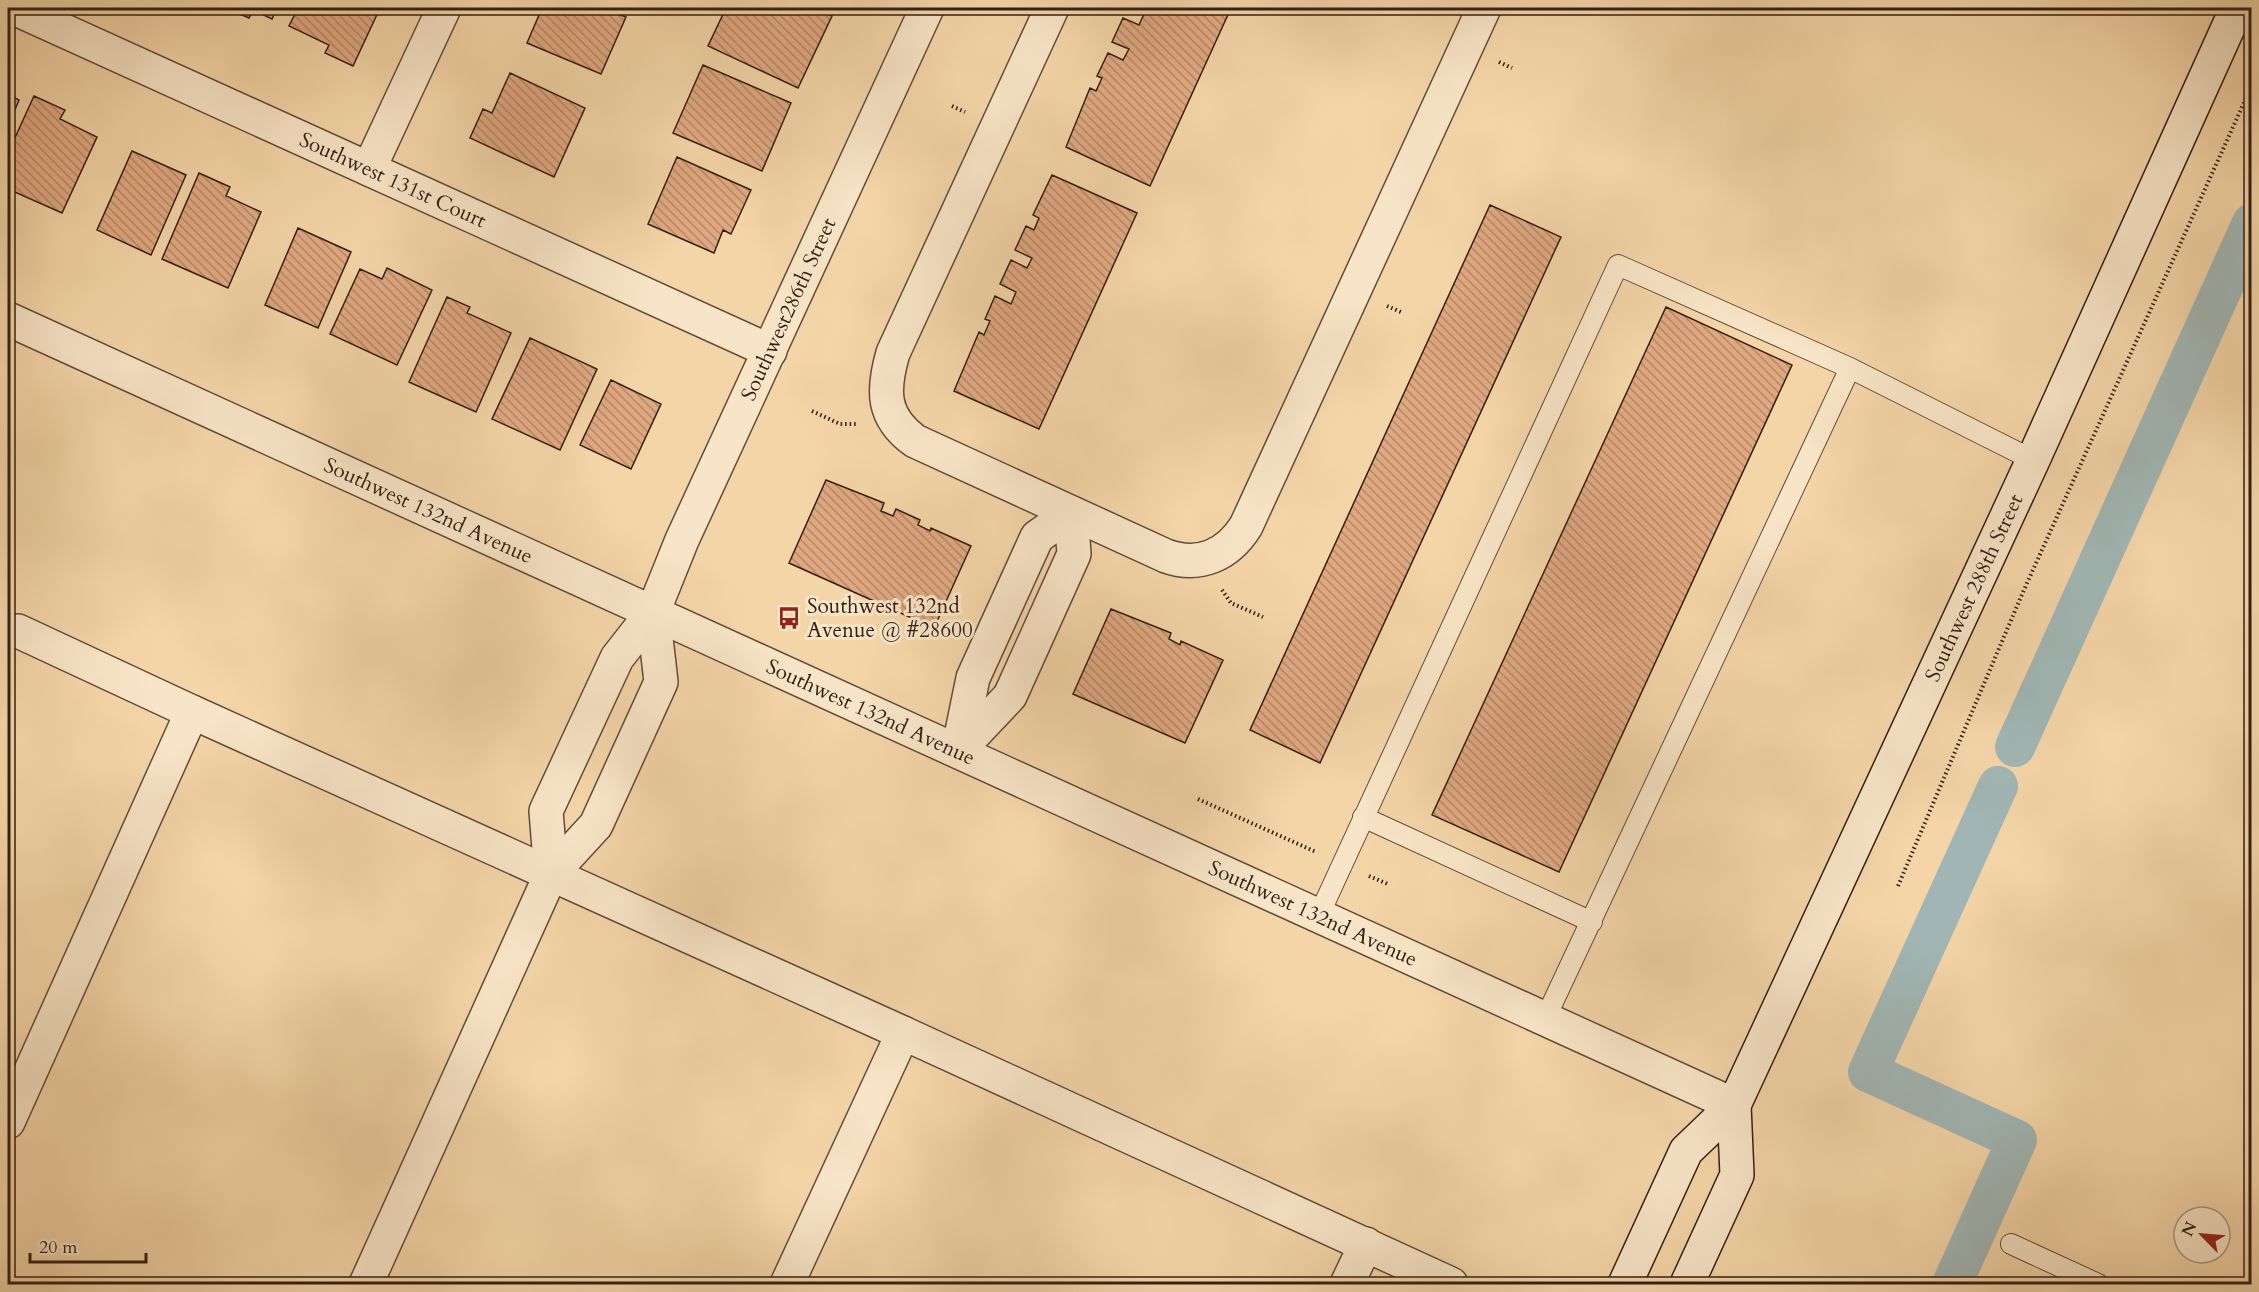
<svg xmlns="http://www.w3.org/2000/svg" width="2259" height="1292" viewBox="0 0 2259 1292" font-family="Cardo,serif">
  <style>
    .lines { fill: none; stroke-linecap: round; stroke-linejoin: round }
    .canal { stroke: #a1b6b4; stroke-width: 40 }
    .building { fill: url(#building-back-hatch); stroke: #322015; stroke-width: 1.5 }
    .service-casing { stroke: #624d3a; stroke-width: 22 }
    .minor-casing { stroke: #624d3a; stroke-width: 36 }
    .tertiary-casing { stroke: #624d3a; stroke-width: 36 }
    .secondary-casing { stroke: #322015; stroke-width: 36 }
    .path { stroke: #322015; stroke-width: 4; stroke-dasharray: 1.5 3; stroke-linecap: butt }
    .service { stroke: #f8e4c6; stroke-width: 20 }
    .minor { stroke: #f8e4c6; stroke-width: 33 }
    .tertiary { stroke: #f8e4c6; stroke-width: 33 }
    .secondary { stroke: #f8e4c6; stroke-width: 33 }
    .labels { text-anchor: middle; stroke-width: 6; stroke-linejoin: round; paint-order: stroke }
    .street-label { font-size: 21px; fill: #322015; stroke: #f8e4c6 }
    .poi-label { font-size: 21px; fill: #322015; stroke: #f8e4c6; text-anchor: start }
  </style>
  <defs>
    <pattern id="building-back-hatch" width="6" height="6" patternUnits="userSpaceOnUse" patternTransform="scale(1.5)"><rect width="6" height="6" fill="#e0a881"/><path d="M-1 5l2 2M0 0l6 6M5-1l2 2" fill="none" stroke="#b68868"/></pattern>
  </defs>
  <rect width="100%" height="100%" fill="#f4d5a8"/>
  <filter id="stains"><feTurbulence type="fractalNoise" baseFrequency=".00333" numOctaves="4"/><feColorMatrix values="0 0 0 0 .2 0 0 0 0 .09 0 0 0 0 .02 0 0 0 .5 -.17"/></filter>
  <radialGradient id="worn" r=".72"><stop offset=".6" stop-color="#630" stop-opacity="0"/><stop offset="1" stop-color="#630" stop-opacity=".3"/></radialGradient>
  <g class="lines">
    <path class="canal" d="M 2015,747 L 2252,223
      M 1952,1284 L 2017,1140 L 1868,1072 L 1998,786"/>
  </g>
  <path class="building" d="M 226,8 L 277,8 L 272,19 L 253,10 L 249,18 Z
    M 298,8 L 380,8 L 353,66 L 325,53 L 329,45 L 289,26 Z
    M 542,8 L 602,8 L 626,17 L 601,74 L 527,43 Z
    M 726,8 L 814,8 L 832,16 L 798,88 L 708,46 Z
    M 1128,8 L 1231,8 L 1150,186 L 1066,147 L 1090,88 L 1096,91 L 1102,78 L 1097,76 L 1108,53 L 1123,60 L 1129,49 L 1112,42 L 1123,18 L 1139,25 L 1144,14 Z
    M 703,65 L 791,103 L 762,171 L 673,133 Z
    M 510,73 L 585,108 L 554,177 L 470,138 L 483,109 L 492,113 Z
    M 8,94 L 19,100 L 8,126 Z
    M 34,96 L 65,110 L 60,119 L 97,137 L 62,213 L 8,189 L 8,153 Z
    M 132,151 L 186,175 L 151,255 L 97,230 Z
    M 677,157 L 751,190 L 731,234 L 723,230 L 714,253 L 648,224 Z
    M 199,173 L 230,187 L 226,196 L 261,212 L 228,288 L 162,259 Z
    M 1052,175 L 1137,213 L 1039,429 L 954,391 L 979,332 L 984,335 L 990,321 L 985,319 L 995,296 L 1011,304 L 1016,292 L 1000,284 L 1011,260 L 1027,268 L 1032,258 L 1015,250 L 1026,226 L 1034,230 L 1039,218 L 1033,215 Z
    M 1490,205 L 1561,237 L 1320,763 L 1250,730 Z
    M 298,228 L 351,252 L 318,328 L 265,305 Z
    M 387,268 L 432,290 L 397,365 L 330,334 L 360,269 L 382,279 Z
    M 447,297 L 470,307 L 467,313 L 511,333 L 476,412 L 409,382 Z
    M 1666,307 L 1792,365 L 1559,872 L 1432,815 Z
    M 530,338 L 597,369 L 560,450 L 492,419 Z
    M 611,380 L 661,404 L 631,469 L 580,445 Z
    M 826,480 L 884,503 L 881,511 L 893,516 L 896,509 L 920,520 L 918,525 L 930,531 L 931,528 L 971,546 L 934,628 L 789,563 Z
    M 1111,609 L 1171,633 L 1169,639 L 1180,645 L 1181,641 L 1223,660 L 1185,743 L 1073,694 Z"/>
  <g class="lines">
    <g class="service-casing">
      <path id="service" d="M 1850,368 L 2033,460
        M 1363,817 L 1592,922
        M 1319,915 L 1618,265 L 1850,368 L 1546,1017
        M 2011,1244 L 2098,1284"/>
    </g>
    <g class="minor-casing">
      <g id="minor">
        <path id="s1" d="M 14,8 L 770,351"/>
        <path d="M 1052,8 L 893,353 C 882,391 882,417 915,441 L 1166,556 C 1199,568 1228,555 1246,526 L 1484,8"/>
        <path d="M 369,169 L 444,8"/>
        <path d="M 1071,513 L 1074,554 L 1010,696 L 958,751 L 973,678 L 1037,537 Z"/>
        <path d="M 192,712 L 903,1033"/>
        <path id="s2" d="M 551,874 L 546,811 L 617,658 L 653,612 L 682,540 L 927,8"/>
        <path d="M 8,1122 L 192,712 L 18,631"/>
        <path d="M 366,1284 L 551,874 L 596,825 L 661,682 L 653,612"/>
        <path d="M 787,1284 L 903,1033 L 1451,1284"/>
        <path d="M 1347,1284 L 1366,1244"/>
      </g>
    </g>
    <g class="tertiary-casing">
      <g id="tertiary">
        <path id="s3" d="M 8,319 L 1734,1105"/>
      </g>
    </g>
    <g class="secondary-casing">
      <g id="secondary">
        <path id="s4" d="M 1625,1284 L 1686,1151 L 1734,1105 L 2033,460 L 2237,8"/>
        <path d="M 1687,1284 L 1737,1175 L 1734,1105"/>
      </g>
    </g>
    <path class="path" d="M 1499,62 L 1512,68
      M 952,106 L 965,112
      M 1387,306 L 1401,312
      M 812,411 L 840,424 L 856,424
      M 1222,590 L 1231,603 L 1263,617
      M 1198,799 L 1316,852
      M 1369,876 L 1388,884
      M 1898,886 L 2023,592 L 2252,85"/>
    <use href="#service" class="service"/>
    <use href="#minor" class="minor"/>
    <use href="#tertiary" class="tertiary"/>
    <use href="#secondary" class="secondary"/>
  </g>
  <defs>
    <g id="bus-bare" transform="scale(1.8)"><path d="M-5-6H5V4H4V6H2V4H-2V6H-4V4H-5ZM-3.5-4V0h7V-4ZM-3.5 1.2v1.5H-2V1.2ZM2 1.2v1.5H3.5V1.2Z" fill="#8f2418" stroke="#f8e4c6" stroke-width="2.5" paint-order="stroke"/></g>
  </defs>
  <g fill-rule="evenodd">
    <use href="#bus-bare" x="789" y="618"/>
  </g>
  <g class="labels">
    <g class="street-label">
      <text dy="7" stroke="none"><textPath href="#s1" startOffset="416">Southwest 131st Court</textPath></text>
      <text dy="7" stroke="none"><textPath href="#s2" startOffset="622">Southwest286th Street</textPath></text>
      <text dy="7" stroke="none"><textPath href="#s3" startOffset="462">Southwest 132nd Avenue</textPath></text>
      <text dy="7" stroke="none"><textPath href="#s4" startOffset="783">Southwest 288th Street</textPath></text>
      <text dy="7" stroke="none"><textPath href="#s3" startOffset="948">Southwest 132nd Avenue</textPath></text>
      <text dy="7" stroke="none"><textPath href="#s3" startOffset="1434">Southwest 132nd Avenue</textPath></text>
    </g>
    <g class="poi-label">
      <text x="807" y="613">Southwest 132nd<tspan x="807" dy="24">Avenue @ #28600</tspan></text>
    </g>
  </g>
  <rect width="2259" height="1292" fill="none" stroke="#f4d5a8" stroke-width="30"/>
  <rect x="9" y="9" width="2241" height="1274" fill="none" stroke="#322015" stroke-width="3"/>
  <rect x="15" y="15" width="2229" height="1262" fill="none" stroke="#322015" stroke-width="1.5"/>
  <g transform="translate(2202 1235) rotate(295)"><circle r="28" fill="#f8e4c6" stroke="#a9967f" stroke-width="1.5"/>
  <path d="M0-4.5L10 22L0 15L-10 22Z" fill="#8f2418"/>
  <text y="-9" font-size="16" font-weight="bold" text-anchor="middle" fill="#322015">N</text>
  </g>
  <path d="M30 1253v9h116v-9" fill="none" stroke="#322015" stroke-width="3"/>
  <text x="39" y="1253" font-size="18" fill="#322015" stroke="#f8e4c6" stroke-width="4.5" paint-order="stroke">20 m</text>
  <rect width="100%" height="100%" filter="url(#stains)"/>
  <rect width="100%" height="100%" fill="url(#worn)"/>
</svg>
